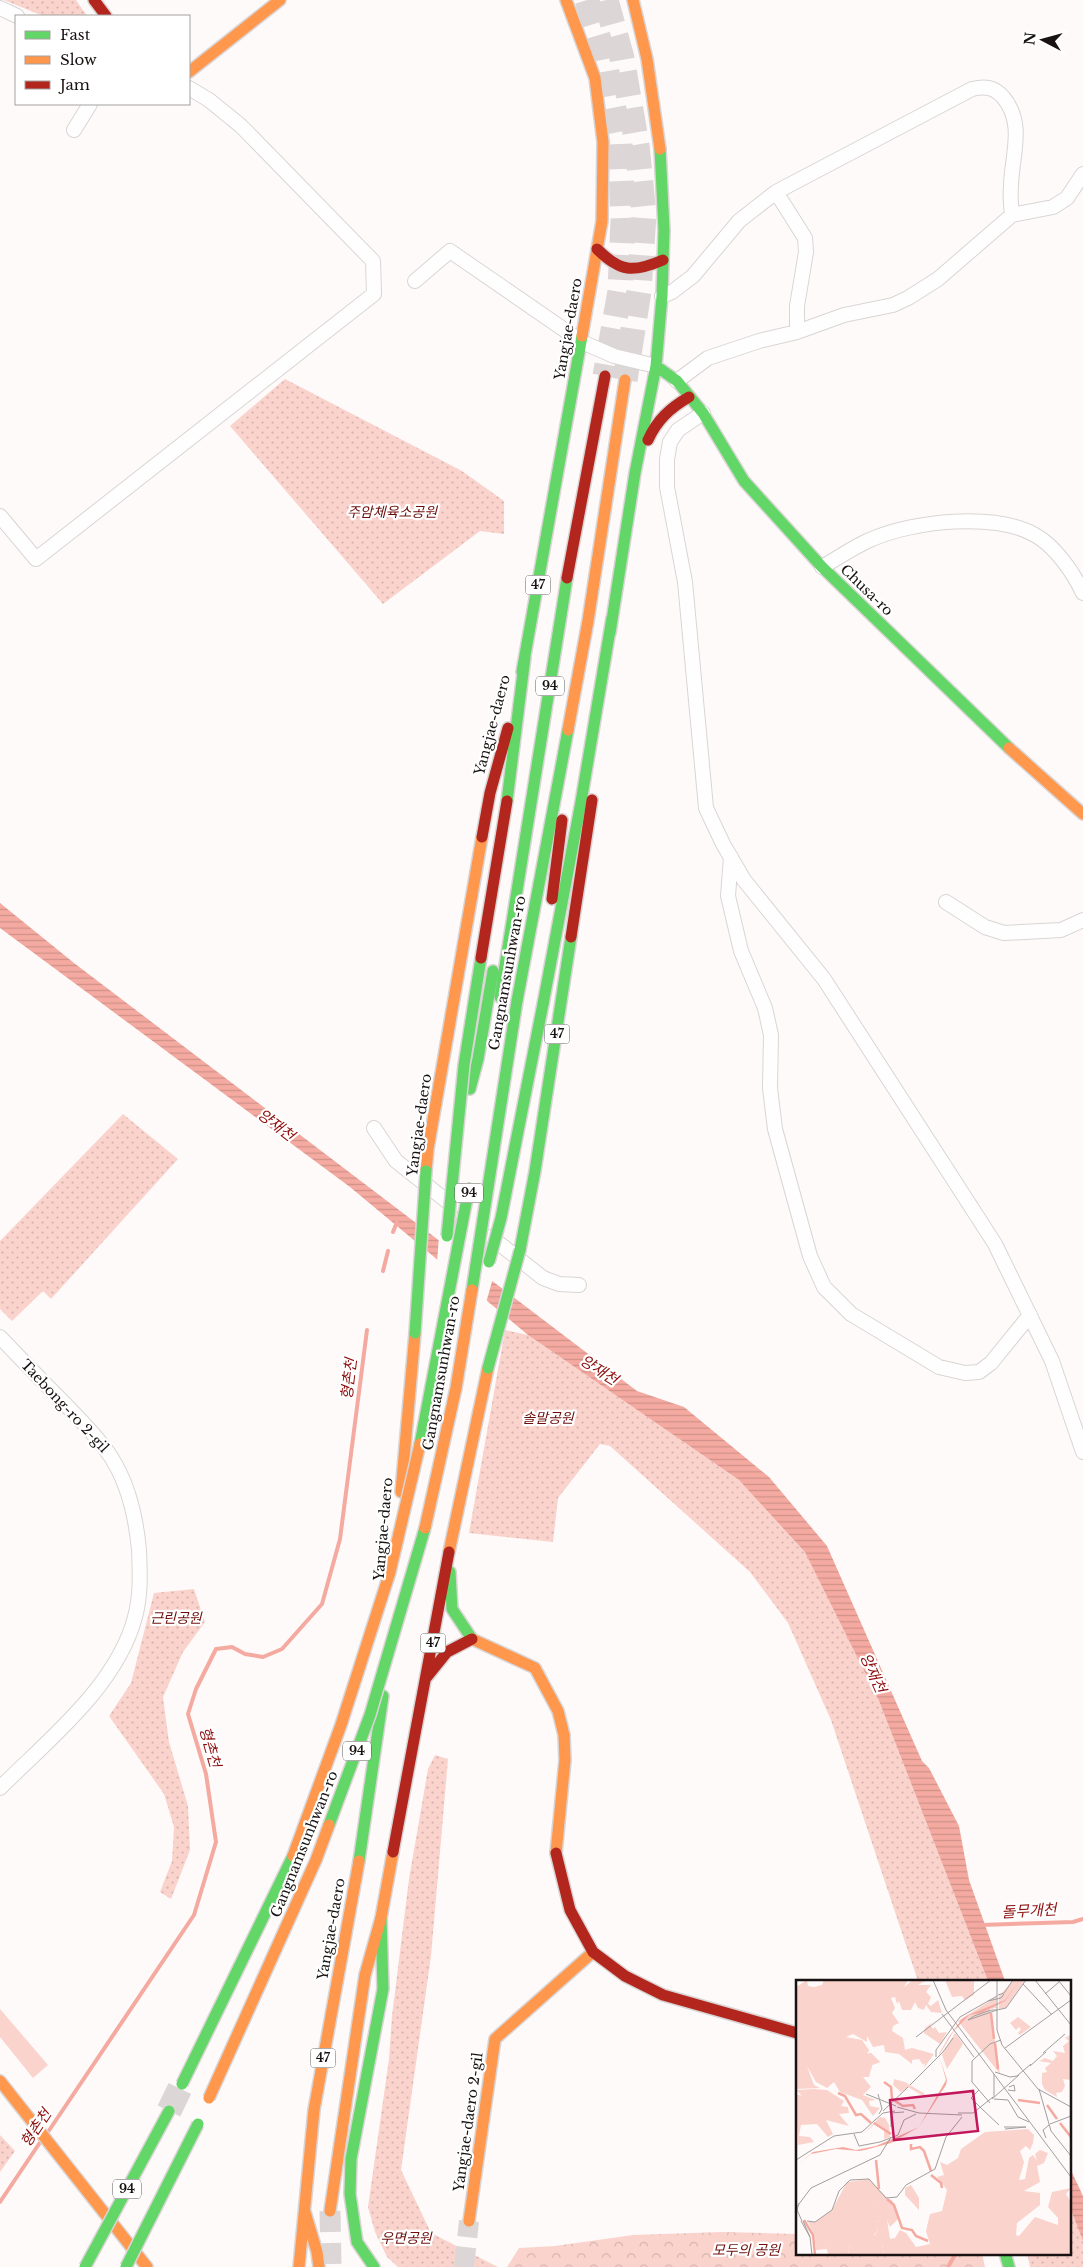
<svg xmlns="http://www.w3.org/2000/svg" width="1083" height="2267" viewBox="0 0 1083 2267" font-family="'Libre Baskerville','Noto Sans KR',serif">
  <style>
    .grass { fill: #fbd3cd }
    .forest { fill: url(#forest-crowns) }
    .park { fill: url(#park-dots) }
    .water { fill: url(#water-rules) }
    .pier { fill: #fefaf9 }
    .lines { fill: none; stroke-linecap: round; stroke-linejoin: round }
    .stream { stroke: #f4aaa0; stroke-width: 4 }
    .secondary-tunnel { stroke: #dcd7d6; stroke-width: 20; stroke-dasharray: 20 10; stroke-linecap: butt }
    .primary-tunnel { stroke: #dcd7d6; stroke-width: 21; stroke-dasharray: 21 11; stroke-linecap: butt }
    .highway-tunnel { stroke: #dcd7d6; stroke-width: 25; stroke-dasharray: 25 12; stroke-linecap: butt }
    .street-casing { stroke: #dad5d5; stroke-width: 16 }
    .fast-casing { stroke: #dad5d5; stroke-width: 14 }
    .slow-casing { stroke: #dad5d5; stroke-width: 14 }
    .jam-casing { stroke: #dad5d5; stroke-width: 14 }
    .street { stroke: #fffefe; stroke-width: 14 }
    .fast { stroke: #63d668; stroke-width: 11 }
    .slow { stroke: #ff974d; stroke-width: 11 }
    .jam { stroke: #b3261e; stroke-width: 11 }
    .fast-bridge-casing { stroke: #dad5d5; stroke-width: 14; stroke-linecap: butt }
    .slow-bridge-casing { stroke: #dad5d5; stroke-width: 14; stroke-linecap: butt }
    .jam-bridge-casing { stroke: #dad5d5; stroke-width: 14; stroke-linecap: butt }
    .fast-bridge { stroke: #63d668; stroke-width: 11 }
    .slow-bridge { stroke: #ff974d; stroke-width: 11 }
    .jam-bridge { stroke: #b3261e; stroke-width: 11 }
    .labels { text-anchor: middle; stroke-width: 4.5; stroke-linejoin: round; paint-order: stroke }
    .shield { fill: #fff; stroke: #5d5a59; stroke-width: 1 }
    .shield-label { font-size: 12px; font-weight: bold; fill: #181312 }
    .street-label { font-size: 14px; fill: #181312; stroke: #fff }
    .park-label { font-size: 14px; font-style: italic; fill: #6b0d0b; stroke: #fff }
    .water-label { font-size: 15px; font-style: italic; fill: #8d0e0d; stroke: #fff }
    .inset-river { fill: none; stroke: #f4aaa0; stroke-width: 2.5 }
    .inset-road { fill: none; stroke: #a29e9d; stroke-width: 1 }
    .view { fill: #c2185b; fill-opacity: 0.15; stroke: #c2185b; stroke-width: 2.5 }
    .inset-edge { fill: none; stroke: #181312; stroke-width: 2.5 }
  </style>
  <defs>
    <pattern id="forest-crowns" width="20" height="18" patternUnits="userSpaceOnUse" patternTransform="scale(1.25)"><rect width="20" height="18" fill="#fbd3cd"/><path d="M2 6a3 3 0 1 1 6 0M12 15a3 3 0 1 1 6 0" fill="none" stroke="#d6b4af"/></pattern>
    <pattern id="park-dots" width="8" height="8" patternUnits="userSpaceOnUse" patternTransform="scale(1.25)"><rect width="8" height="8" fill="#fbd3cd"/><path d="M2 2h.1M6 6h.1" fill="none" stroke="#d6b4af" stroke-width="1.8" stroke-linecap="round"/></pattern>
    <pattern id="water-rules" width="6" height="5" patternUnits="userSpaceOnUse" patternTransform="scale(1.25)"><rect width="6" height="5" fill="#f4aaa0"/><path d="M0 2.5h6" fill="none" stroke="#d09189"/></pattern>
  </defs>
  <rect width="100%" height="100%" fill="#fefaf9"/>
  <path class="grass" d="M 0,2009 L 48,2065 L 33,2078 L 0,2037 Z"/>
  <path class="forest" d="M 722,2232 L 797,2234 L 797,2253 L 982,2253 L 985,2267 L 507,2267 L 519,2248 L 555,2246 L 633,2235 Z"/>
  <path class="park" d="M 4,0 L 76,0 L 87,16 L 43,16 Z
    M 285,379 L 462,471 L 504,501 L 504,534 L 480,531 L 383,604 L 230,426 Z
    M 123,1114 L 178,1159 L 51,1299 L 43,1291 L 12,1321 L 0,1309 L 0,1241 Z
    M 505,1330 L 528,1335 L 739,1480 L 801,1542 L 879,1701 L 988,1981 L 918,1981 L 831,1720 L 788,1623 L 750,1572 L 610,1446 L 600,1444 L 558,1498 L 553,1542 L 469,1533 Z
    M 194,1589 L 205,1622 L 183,1652 L 163,1697 L 169,1742 L 188,1806 L 190,1850 L 171,1899 L 160,1892 L 172,1861 L 174,1827 L 164,1794 L 109,1716 L 131,1683 L 154,1593 Z
    M 435,1755 L 448,1759 L 431,1956 L 401,2170 L 431,2233 L 498,2267 L 398,2267 L 387,2257 L 375,2232 L 368,2207 L 389,2059 L 392,2016 L 409,1879 L 428,1769 Z
    M 0,2135 L 15,2151 L 0,2172 Z
    M 1069,2205 L 1083,2241 L 1083,2267 L 1030,2267 L 1027,2253 L 1069,2253 Z"/>
  <path class="water" d="M 0,903 L 74,963 L 637,1391 L 684,1407 L 769,1477 L 827,1546 L 922,1761 L 929,1768 L 959,1826 L 969,1880 L 1005,1981 L 988,1981 L 879,1701 L 805,1552 L 739,1480 L 528,1335 L 350,1187 L 0,928 Z
    M 1069,2166 L 1083,2196 L 1083,2241 L 1069,2205 Z"/>
  <path class="pier" d="M 439,1236 L 493,1278 L 486,1303 L 437,1262 Z"/>
  <g class="lines">
    <path class="stream" d="M 393,1232 L 397,1222
      M 383,1271 L 388,1251
      M 981,1925 L 1073,1922 L 1083,1919
      M 48,2132 L 194,1915 L 216,1842 L 206,1774 L 188,1714 L 196,1689 L 216,1649 L 232,1647 L 245,1654 L 263,1657 L 282,1649 L 322,1604 L 340,1539 L 367,1330
      M 0,2202 L 41,2141
      M 948,2267 L 956,2253"/>
    <path class="secondary-tunnel" d="M 464,2267 L 469,2221"/>
    <path class="primary-tunnel" d="M 330,2211 L 331,2267"/>
    <path class="highway-tunnel" d="M 587,0 L 604,56 L 620,141 L 623,220 L 620,291 L 605,376
      M 606,0 L 622,58 L 637,145 L 644,215 L 639,291 L 625,380
      M 169,2111 L 182,2084"/>
    <g class="street-casing">
      <path id="street" d="M 0,8 L 17,16
        M 74,130 L 90,104
        M 776,192 L 805,238 L 806,252 L 797,306 L 797,332
        M 415,281 L 450,251 L 582,342 L 614,356 L 656,366
        M 662,296 L 672,292 L 693,276 L 739,221 L 776,192 L 972,89 C 985,86 994,87 1003,97 C 1026,124 1011,157 1011,187 C 1010,196 1011,206 1012,215
        M 677,381 L 708,358 L 759,341 L 797,332 L 844,315 L 893,305 L 908,298 L 938,279 L 1012,215 L 1053,207 L 1067,198 L 1083,174
        M 703,413 L 678,430 L 670,442 L 667,459 L 667,487 L 685,582 L 706,808 L 723,844 L 744,880 L 824,979 L 995,1244 L 1052,1361 L 1083,1452
        M 0,516 L 36,559 L 374,294 L 373,261 L 241,126 L 209,100 L 189,88
        M 822,567 C 838,558 855,546 872,539 C 913,521 995,512 1035,535 C 1055,546 1073,572 1083,593
        M 731,857 L 728,896 L 741,951 L 765,1008 L 771,1035 L 770,1088 L 775,1129 L 810,1256 L 824,1287 L 851,1314 L 939,1367 L 965,1373 L 979,1372 L 991,1363 L 1030,1315
        M 946,902 L 985,927 L 1004,933 L 1061,930 L 1083,920
        M 374,1128 L 396,1161 L 453,1206
        M 491,1237 L 543,1278 L 559,1284 L 579,1285
        M 0,1337 C 22,1360 44,1383 66,1405 C 82,1422 98,1437 111,1457 C 129,1485 136,1517 139,1550 C 140,1573 141,1595 135,1617 C 117,1686 48,1740 0,1788"/>
    </g>
    <g class="fast-casing">
      <path id="fast" d="M 656,366 L 677,381 L 703,413 L 744,481 L 822,567 L 1009,748
        M 610,633 L 635,473 L 656,366 L 662,296 L 664,230 L 660,149
        M 522,672 L 582,336
        M 507,801 L 525,657
        M 500,997 L 567,578
        M 517,1001 L 568,730
        M 543,1004 L 581,802 L 612,618
        M 470,1089 L 478,1059 L 493,971
        M 520,1250 L 535,1171 L 571,937
        M 450,1572 L 452,1609 L 472,1639
        M 359,1861 L 383,1696
        M 1005,2253 L 1009,2267
        M 374,2267 L 357,2242 L 350,2194 L 351,2159 L 383,1989 L 381,1918"/>
    </g>
    <g class="slow-casing">
      <path id="slow" d="M 566,0 L 595,78 L 603,142 L 602,221 L 582,336
        M 633,0 L 647,59 L 660,149
        M 189,72 L 280,0
        M 568,730 L 588,621 L 625,380
        M 1009,748 L 1083,814
        M 426,1171 L 428,1149 L 482,837
        M 401,1492 L 415,1333
        M 449,1552 L 488,1368
        M 472,1639 L 535,1668 L 558,1711 L 564,1735 L 565,1760 L 556,1853
        M 0,2081 L 147,2267
        M 330,2211 L 365,1975 L 381,1918 L 393,1852
        M 305,2212 L 317,2252 L 319,2267
        M 469,2221 L 495,2039 L 593,1952
        M 299,2267 L 314,2110 L 359,1861"/>
    </g>
    <g class="jam-casing">
      <path id="jam" d="M 94,0 L 106,16
        M 597,249 C 620,272 633,273 663,260
        M 648,440 C 657,420 670,408 689,397
        M 567,578 L 605,376
        M 482,837 L 490,793 L 508,728
        M 552,899 L 562,820
        M 571,937 L 592,800
        M 426,1678 L 447,1652 L 472,1639
        M 393,1852 L 449,1552
        M 556,1853 L 570,1910 L 593,1952 L 625,1976 L 663,1995 L 797,2033"/>
    </g>
    <use href="#street" class="street"/>
    <use href="#fast" class="fast"/>
    <use href="#slow" class="slow"/>
    <use href="#jam" class="jam"/>
    <g class="fast-bridge-casing">
      <path id="fast-bridge" d="M 447,1236 L 464,1065 L 481,958
        M 489,1262 L 501,1218 L 543,1004
        M 472,1290 L 517,1001
        M 415,1333 L 426,1171
        M 488,1368 L 520,1250
        M 420,1444 L 469,1188
        M 329,1825 L 370,1715 L 425,1528
        M 182,2084 L 293,1856
        M 85,2267 L 169,2111
        M 126,2267 L 198,2124"/>
    </g>
    <g class="slow-bridge-casing">
      <path id="slow-bridge" d="M 425,1528 L 456,1388 L 472,1290
        M 293,1856 L 341,1725 L 390,1572 L 420,1444
        M 209,2098 L 316,1860 L 329,1825"/>
    </g>
    <g class="jam-bridge-casing">
      <path id="jam-bridge" d="M 481,958 L 507,801"/>
    </g>
    <use href="#fast-bridge" class="fast-bridge"/>
    <use href="#slow-bridge" class="slow-bridge"/>
    <use href="#jam-bridge" class="jam-bridge"/>
  </g>
  <g class="labels">
    <g class="shield">
      <rect x="525.5" y="575.5" width="25" height="19" rx="4"/>
      <rect x="536" y="676.5" width="28" height="19" rx="4"/>
      <rect x="544.5" y="1024.5" width="25" height="19" rx="4"/>
      <rect x="455" y="1183.5" width="28" height="19" rx="4"/>
      <rect x="420.5" y="1633.5" width="25" height="19" rx="4"/>
      <rect x="343" y="1741.5" width="28" height="19" rx="4"/>
      <rect x="310.5" y="2048.5" width="25" height="19" rx="4"/>
      <rect x="113" y="2179.5" width="28" height="19" rx="4"/>
    </g>
    <g class="shield-label">
      <text x="538" y="589">47</text>
      <text x="550" y="690">94</text>
      <text x="557" y="1038">47</text>
      <text x="469" y="1197">94</text>
      <text x="433" y="1647">47</text>
      <text x="357" y="1755">94</text>
      <text x="323" y="2062">47</text>
      <text x="127" y="2193">94</text>
    </g>
    <g class="street-label">
      <text transform="translate(568 329) rotate(-80)" y="5">Yangjae-daero</text>
      <text transform="translate(867 590) rotate(44)" y="5">Chusa-ro</text>
      <text transform="translate(492 725) rotate(-75)" y="5">Yangjae-daero</text>
      <text transform="translate(507 973) rotate(-80)" y="5">Gangnamsunhwan-ro</text>
      <text transform="translate(419 1125) rotate(-82)" y="5">Yangjae-daero</text>
      <text transform="translate(441 1373) rotate(-80)" y="5">Gangnamsunhwan-ro</text>
      <text transform="translate(65 1406) rotate(47)" y="5">Taebong-ro 2-gil</text>
      <text transform="translate(383 1529) rotate(-85)" y="5">Yangjae-daero</text>
      <text transform="translate(304 1844) rotate(-68)" y="5">Gangnamsunhwan-ro</text>
      <text transform="translate(331 1929) rotate(-80)" y="5">Yangjae-daero</text>
      <text transform="translate(468 2122) rotate(-82)" y="5">Yangjae-daero 2-gil</text>
    </g>
    <g class="park-label">
      <text x="392" y="517">주암체육소공원</text>
      <text x="548" y="1423">솔말공원</text>
      <text x="176" y="1623">근린공원</text>
      <text x="406" y="2243">우면공원</text>
      <text x="746" y="2255">모두의 공원</text>
    </g>
    <g class="water-label">
      <text transform="translate(276 1125) rotate(37)" y="5">양재천</text>
      <text transform="translate(599 1370) rotate(33)" y="5">양재천</text>
      <text transform="translate(349 1379) rotate(-83)" y="5">형촌천</text>
      <text transform="translate(873 1673) rotate(66)" y="5">양재천</text>
      <text transform="translate(210 1747) rotate(74)" y="5">형촌천</text>
      <text transform="translate(1029 1911) rotate(-3)" y="5">돌무개천</text>
      <text transform="translate(36 2128) rotate(-56)" y="5">형촌천</text>
    </g>
  </g>
  <g transform="translate(796 1980)">
    <rect width="275" height="275" fill="#fefaf9"/>
    <path d="M 73,199 L 92,219 L 96,220 L 102,239 L 94,247 L 85,226 L 80,228 L 84,241 L 80,242 L 82,250 L 78,255 L 86,263 L 88,275 L 52,275 L 54,265 L 44,274 L 30,263 L 32,269 L 20,270 L 18,254 L 12,242 L 19,242 L 36,230 L 51,202 Z" fill="#fbd3cd"/>
    <path d="M 11,0 L 12,6 L 18,7 L 26,5 L 28,0 L 112,0 L 108,7 L 117,0 L 131,0 L 122,5 L 135,5 L 130,12 L 135,17 L 132,24 L 135,26 L 142,20 L 146,33 L 135,32 L 130,25 L 128,30 L 122,28 L 119,22 L 115,30 L 106,30 L 103,21 L 101,24 L 99,17 L 95,18 L 99,28 L 96,33 L 103,43 L 97,46 L 96,51 L 107,58 L 109,70 L 116,68 L 138,74 L 128,88 L 129,83 L 127,85 L 123,79 L 116,80 L 116,84 L 103,74 L 89,72 L 88,65 L 77,67 L 71,56 L 71,62 L 57,54 L 50,57 L 66,60 L 73,70 L 71,74 L 75,73 L 84,82 L 76,85 L 73,97 L 67,97 L 75,107 L 67,115 L 80,120 L 73,121 L 74,126 L 84,128 L 77,136 L 66,120 L 44,112 L 38,102 L 31,108 L 20,102 L 11,86 L 18,105 L 24,108 L 0,109 L 0,7 ZM 149,0 L 178,0 L 178,15 L 169,20 L 166,16 L 156,17 ZM 138,41 L 134,45 L 137,49 L 139,47 L 143,53 L 151,52 L 144,64 L 128,53 L 129,48 ZM 274,55 L 275,100 L 267,99 L 269,106 L 266,112 L 260,113 L 261,117 L 249,110 L 246,104 L 246,93 L 251,92 L 249,88 L 255,83 L 243,81 L 249,78 L 257,81 L 261,76 L 257,71 L 269,73 L 267,66 L 273,61 L 269,58 ZM 18,109 L 31,110 L 48,121 L 45,126 L 52,127 L 53,133 L 43,134 L 53,146 L 30,140 L 37,154 L 32,157 L 21,144 L 5,145 L 3,156 L 14,157 L 18,162 L 2,165 L 0,114 L 6,116 L 0,110 ZM 232,149 L 238,155 L 237,163 L 234,170 L 230,166 L 224,171 L 228,182 L 223,200 L 229,199 L 233,178 L 237,175 L 241,181 L 239,174 L 244,170 L 252,173 L 248,183 L 241,186 L 244,202 L 228,211 L 244,213 L 244,225 L 221,243 L 220,255 L 223,256 L 239,237 L 262,245 L 262,238 L 252,227 L 256,212 L 275,208 L 270,214 L 275,222 L 275,275 L 88,275 L 86,263 L 77,258 L 82,250 L 79,242 L 84,241 L 80,237 L 80,228 L 85,225 L 90,233 L 94,259 L 99,258 L 104,250 L 110,253 L 120,267 L 134,264 L 130,251 L 134,234 L 146,231 L 151,210 L 141,197 L 148,195 L 144,182 L 151,185 L 162,178 L 165,169 L 189,152 ZM 115,205 L 123,218 L 123,230 L 109,215 L 109,208 ZM 37,262 L 44,273 L 49,265 L 54,264 L 52,275 L 32,275 L 30,263 Z" fill="#fbd3cd"/>
    <path d="M 218,0 L 229,0 L 210,28 L 203,29 L 203,16 ZM 200,17 L 200,28 L 194,29 L 204,94 L 162,41 ZM 222,37 L 235,47 L 224,55 L 222,53 L 225,49 L 223,47 L 220,50 L 214,43 ZM 159,53 L 167,64 L 151,89 L 146,75 ZM 63,60 L 73,70 L 71,74 L 75,73 L 84,82 L 76,85 L 75,91 ZM 98,99 L 109,102 L 129,114 L 127,116 L 112,107 L 105,112 L 97,105 ZM 84,137 L 89,138 L 93,145 L 94,157 L 88,159 L 88,148 L 80,143 L 67,154 Z" fill="#fbd3cd"/>
    <path d="M 224,0 L 209,21 L 185,33 L 173,35 L 157,52 L 143,75 L 151,100 L 150,105 L 123,147 L 95,163 L 69,170 L 63,171 L 40,169 L 15,174 L 0,186 L 17,172 L 47,167 L 60,170 L 80,166 L 123,147 L 150,100 L 143,74 L 153,57 L 166,39 L 172,35 L 209,20 Z" fill="#f4aaa0"/>
    <path class="inset-river" d="M 195,33 L 198,59M 199,63 L 202,89M 88,102 L 95,107 L 96,119 L 107,126 L 117,125 L 119,129M 42,113 L 49,116 L 60,135 L 65,134 L 75,143M 222,120 L 244,123M 251,125 L 261,139M 78,143 L 95,154M 264,143 L 275,157M 115,164 L 115,169 L 124,167 L 128,171 L 135,191M 80,180 L 83,209M 135,195 L 145,203 L 146,208M 91,219 L 98,225 L 106,248 L 116,250 L 120,256 L 132,261M 8,240 L 17,255 L 19,275"/>
    <path class="inset-road" d="M 137,0 L 150,30 L 275,197M 201,0 L 201,50 L 206,65 L 242,109 L 275,127M 239,0 L 275,45M 262,0 L 275,16M 227,4 L 256,35M 249,14 L 263,2M 202,15 L 208,13 L 217,0M 192,21 L 205,18 L 208,14M 201,30 L 210,28 L 230,0M 146,34 L 178,77M 172,40 L 178,36 L 192,31 L 196,30 L 201,30 L 172,40M 120,57 L 195,0M 209,68 L 275,20M 247,73 L 269,54M 140,77 L 140,70 L 164,37 L 201,16M 234,86 L 250,72M 199,92 L 214,97 L 221,96M 221,96 L 235,84M 114,105 L 147,72 L 157,58M 243,109 L 255,151 L 275,176M 183,110 L 175,118 L 185,128M 212,110 L 219,111 L 218,105 L 213,107M 70,114 L 100,126M 82,114 L 86,129 L 83,134M 198,117 L 198,94M 196,119 L 223,95M 198,119 L 212,120 L 222,137 L 233,142M 194,123 L 176,102 L 176,81 L 194,64 L 205,60M 101,127 L 123,133 L 166,135M 185,128 L 203,145M 87,131 L 112,107M 162,133 L 177,133 L 197,117M 78,141 L 87,133 L 99,131M 254,144 L 275,136M 95,147 L 95,133 L 108,132M 208,147 L 230,147 L 209,149M 58,154 L 63,166 L 84,162 L 102,155 L 108,140 L 120,134M 250,158 L 247,150 L 253,145M 0,180 L 38,156 L 66,152 L 80,139M 3,223 L 1,230 L 6,241M 0,228 L 15,208 L 84,175 L 95,157M 5,241 L 14,257 L 7,241M 11,241 L 19,242 L 36,230 L 43,211 L 54,200 L 73,199 L 90,218 L 101,217 L 110,205 L 139,189 L 150,157 L 166,137M 14,257 L 16,275"/>
    <path class="view" d="M 177,111 L 182,151 L 98,160 L 94,120 Z"/>
    <rect width="275" height="275" class="inset-edge"/>
  </g>
  <rect x="15" y="15" width="175" height="90" fill="#ffffff" stroke="#a3a1a0"/>
  <rect x="25" y="31" width="25" height="8" fill="#63d668" stroke="#a3a1a0"/>
  <text x="60" y="40" font-size="15" fill="#181312">Fast</text>
  <rect x="25" y="56" width="25" height="8" fill="#ff974d" stroke="#a3a1a0"/>
  <text x="60" y="65" font-size="15" fill="#181312">Slow</text>
  <rect x="25" y="81" width="25" height="8" fill="#b3261e" stroke="#a3a1a0"/>
  <text x="60" y="90" font-size="15" fill="#181312">Jam</text>
  <g transform="translate(1043 40) rotate(276)" stroke="#ffffff" stroke-width="4" paint-order="stroke">
  <path d="M0-4L9 19L0 12L-9 19Z" fill="#181312"/>
  <text y="-8" font-size="14" font-weight="bold" text-anchor="middle" fill="#181312">N</text>
  </g>
</svg>
